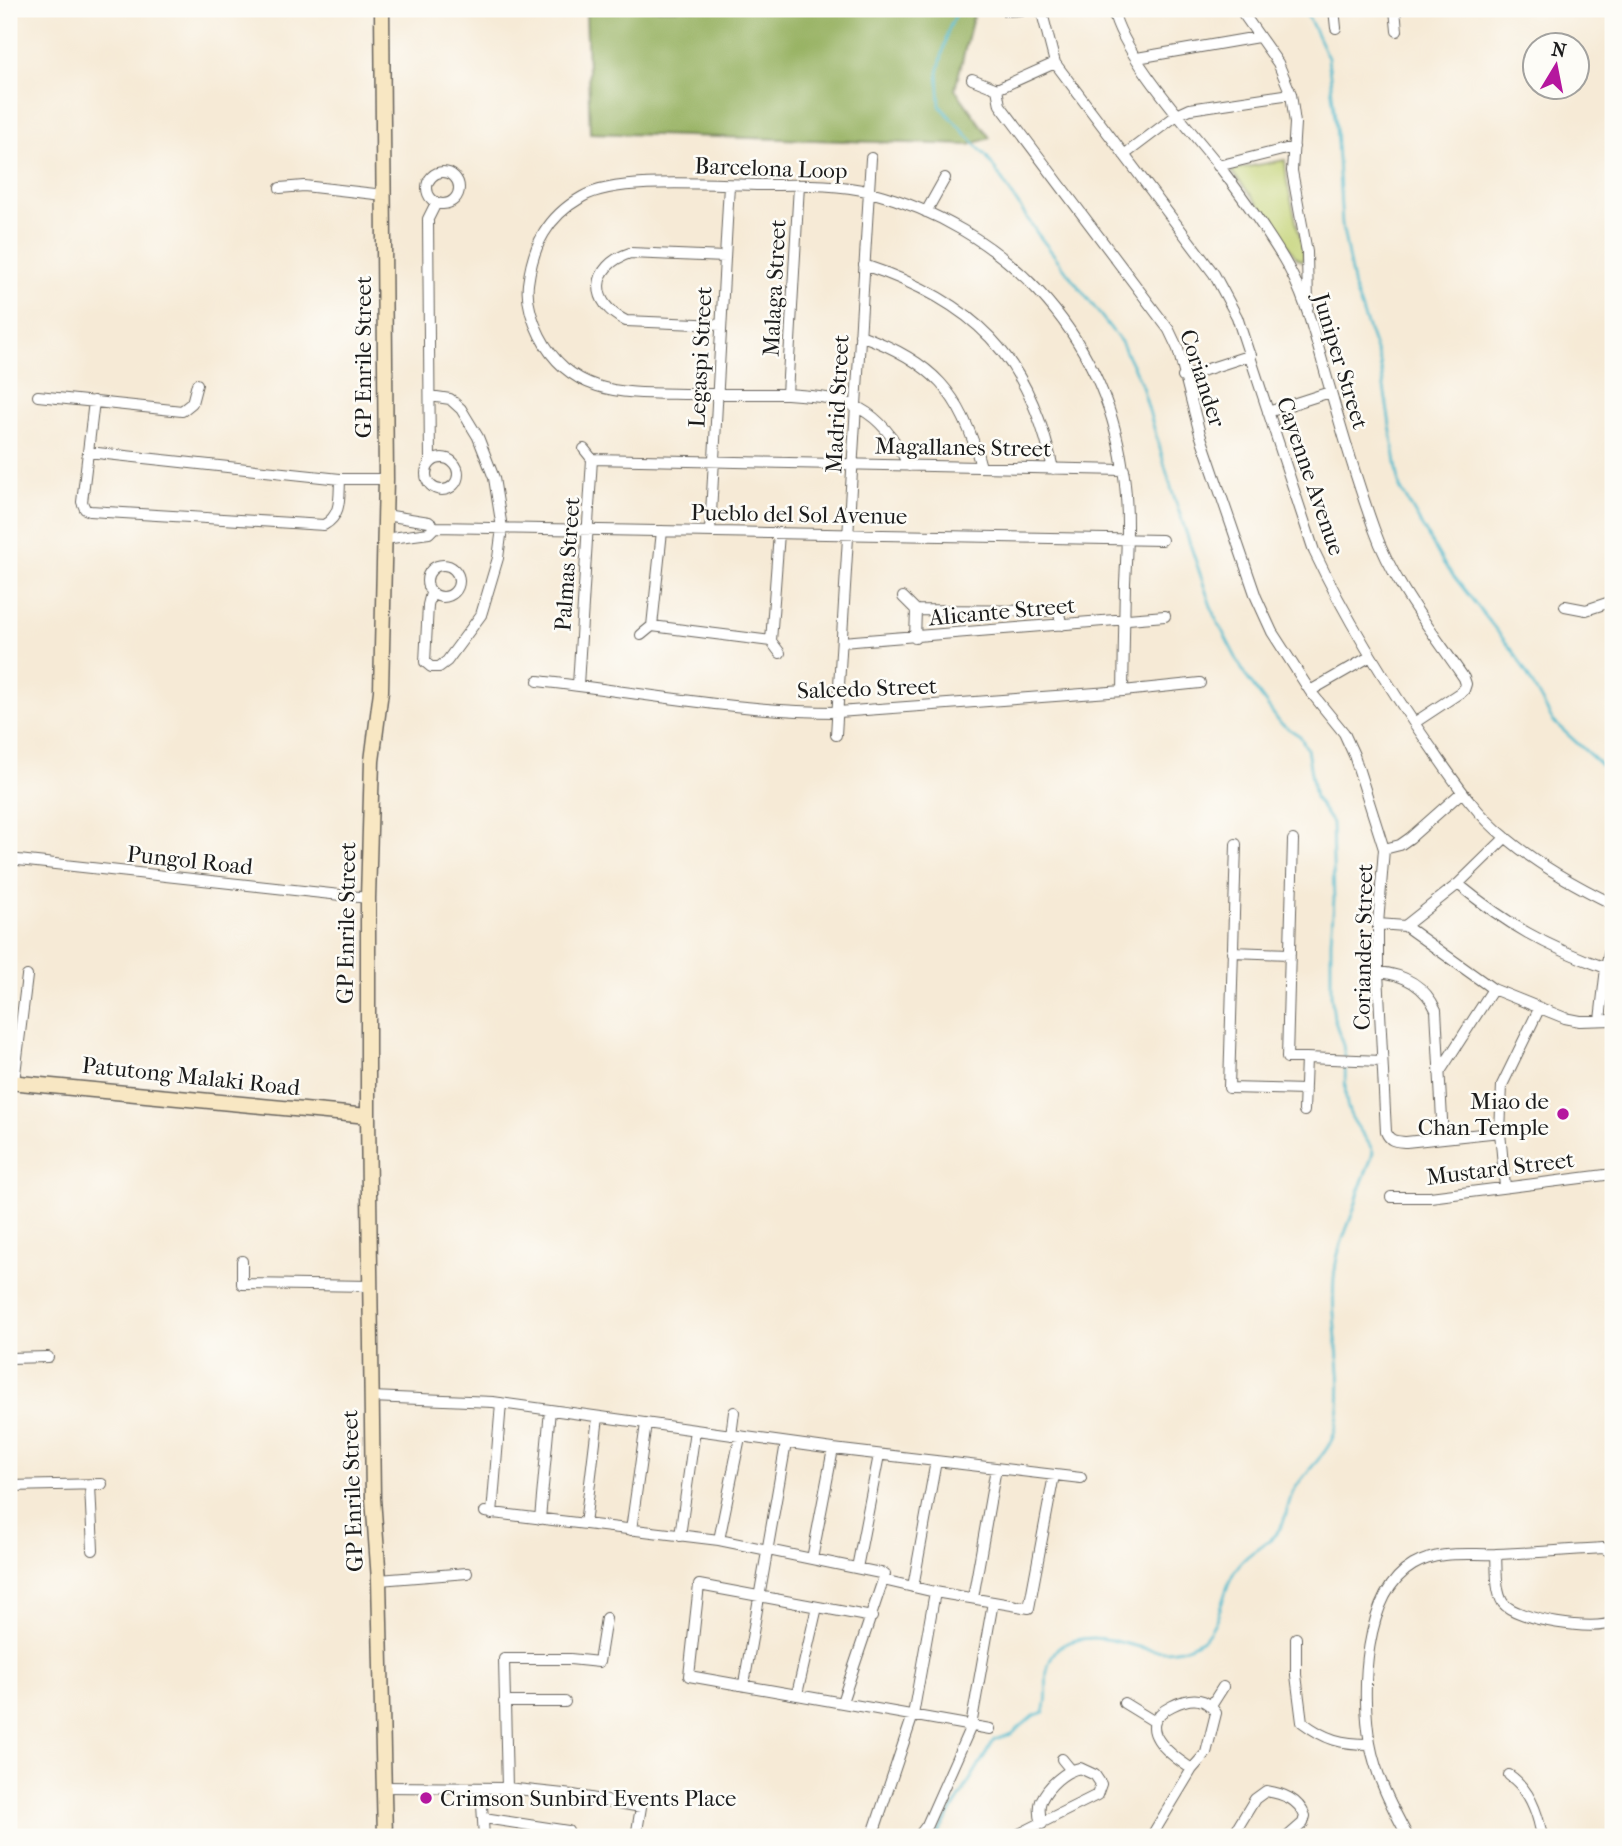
<svg xmlns="http://www.w3.org/2000/svg" width="1622" height="1846" viewBox="0 0 1622 1846" font-family="'IM FELL French Canon',serif">
  <style>
    .green { fill: #c2d173; stroke: #6f7648; stroke-width: 2 }
    .forest { fill: #99b365; stroke: #5a6840; stroke-width: 2 }
    .lines { fill: none; stroke-linecap: round; stroke-linejoin: round }
    .stream { stroke: #51bacd; stroke-width: 2.5 }
    .street-casing { stroke: #68645d; stroke-width: 12 }
    .secondary-casing { stroke: #68645d; stroke-width: 17 }
    .street { stroke: #fff; stroke-width: 10 }
    .secondary { stroke: #f8e7c3; stroke-width: 14 }
    .poi-dot { fill: #b5179e; stroke: #fdfcf7; stroke-width: 2.5 }
    .labels { text-anchor: middle; stroke-width: 5; stroke-linejoin: round; paint-order: stroke }
    .street-label { font-size: 23px; fill: #1c1c1c; stroke: #fdfcf7 }
    .poi-label { font-size: 23px; fill: #1c1c1c; stroke: #fdfcf7; text-anchor: end }
  </style>
  <rect width="100%" height="100%" fill="#fdfcf7"/>
  <filter id="ink" filterUnits="userSpaceOnUse"><feTurbulence type="fractalNoise" baseFrequency=".0143" numOctaves="2"/><feDisplacementMap in="SourceGraphic" scale="14" xChannelSelector="R" yChannelSelector="G"/><feConvolveMatrix kernelMatrix="1 2 1 2 8 2 1 2 1" color-interpolation-filters="sRGB"/></filter>
  <filter id="wash" filterUnits="userSpaceOnUse"><feTurbulence type="fractalNoise" baseFrequency=".00686" numOctaves="4" result="noise"/><feDisplacementMap in="SourceGraphic" scale="28" xChannelSelector="R" yChannelSelector="G"/><feGaussianBlur stdDeviation="1.57" result="paint"/><feColorMatrix in="noise" values="0 0 0 0 0 0 0 0 0 0 0 0 0 0 0 0 0 1.4 0 .05"/><feComposite in="paint" operator="in"/></filter>
  <g filter="url(#wash)">
    <rect width="100%" height="100%" fill="#f6ead6"/>
    <path class="green" d="M 1285,160 L 1287,182 L 1304,255 L 1302,261 L 1296,258 L 1273,222 L 1230,170 Z"/>
    <path class="forest" d="M 586,9 L 975,9 L 955,89 L 990,138 L 969,145 L 590,133 Z"/>
    <g class="lines">
      <path class="stream" d="M 958,9 L 948,31 L 938,73 L 940,106 L 987,157 L 1037,233 L 1121,342 L 1141,383 L 1173,494 L 1214,615 L 1245,675 L 1280,723 L 1300,736 L 1307,749 L 1315,798 L 1332,823 L 1334,900 L 1331,940 L 1331,994 L 1334,1018 L 1343,1045 L 1345,1057
        M 1300,9 L 1309,18 L 1328,58 L 1336,127 L 1342,224 L 1354,288 L 1380,362 L 1400,488 L 1444,564 L 1516,655 L 1553,721 L 1613,776
        M 936,1837 L 994,1740 L 1012,1734 L 1033,1716 L 1044,1712 C 1051,1692 1041,1676 1052,1656 C 1057,1647 1064,1644 1073,1641 C 1112,1628 1148,1662 1187,1647 C 1192,1645 1201,1641 1205,1637 C 1223,1618 1222,1586 1239,1565 C 1250,1550 1267,1546 1278,1531 C 1287,1521 1287,1504 1293,1492 C 1306,1468 1330,1455 1336,1427 C 1348,1372 1326,1317 1336,1263 C 1339,1245 1347,1229 1353,1212 C 1357,1201 1359,1188 1364,1177 C 1367,1168 1371,1162 1373,1152 C 1368,1138 1356,1128 1350,1114 C 1343,1098 1346,1080 1345,1064"/>
    </g>
  </g>
  <g filter="url(#ink)">
    <g class="lines">
      <g class="street-casing">
        <path id="street" d="M 1041,9 L 1055,63 L 1214,274 L 1237,317 L 1314,551 C 1347,621 1389,688 1434,752 C 1455,782 1476,814 1505,837 C 1537,864 1576,886 1613,904
          M 1113,9 C 1121,52 1187,126 1216,162 C 1239,192 1263,225 1283,258 C 1308,299 1317,346 1331,392 C 1344,438 1358,484 1374,529 C 1393,583 1432,631 1464,678 L 1466,684 L 1464,690 L 1414,723
          M 1240,9 L 1278,63 L 1291,94 L 1295,123 L 1292,171 L 1307,252 L 1308,307
          M 1334,9 L 1336,28
          M 1395,9 L 1397,31
          M 1006,11 L 1035,9
          M 1137,58 L 1258,37
          M 1055,63 L 997,89 L 1000,105 L 1169,330 L 1178,349 L 1200,434 L 1256,597 L 1272,632 L 1310,691 L 1344,733 L 1354,755 L 1384,849 L 1378,924 L 1378,972 L 1386,1132 C 1390,1142 1396,1141 1406,1142 L 1500,1132
          M 972,79 L 997,89
          M 1124,155 L 1177,115 L 1190,109 L 1291,94
          M 1218,166 L 1294,147
          M427 188a16 16 0 1 1 32 0a16 16 0 1 1-32 0Z
          M 280,188 L 304,186 L 384,195
          M 926,212 L 945,178
          M 864,265 C 973,301 1029,355 1053,469
          M 721,325 L 626,321 C 589,303 590,266 630,253 L 725,257
          M 860,335 C 932,361 962,393 981,467
          M 1183,377 L 1251,355
          M 787,394 L 799,185
          M 38,396 L 182,411 L 192,403 L 197,384
          M 430,396 L 450,399 L 461,409 L 478,437 L 494,478 L 502,528 L 498,558 L 481,615 L 447,661 L 439,667 L 431,667 L 425,662 L 428,605 L 431,593
          M 1268,412 L 1330,392
          M 88,452 L 94,401
          M426 474a16 16 0 1 1 32 0a16 16 0 1 1-32 0Z
          M 592,459 L 1124,470
          M 430,463 L 428,219 L 436,203
          M 909,466 C 878,406 852,398 787,394 C 754,394 720,394 686,394 C 627,393 571,397 540,336 C 532,320 526,302 528,284 C 533,245 547,217 582,197 C 617,176 718,185 762,185 C 797,185 836,183 870,192 C 1004,227 1103,331 1123,469 C 1129,506 1127,546 1125,583 C 1124,619 1124,655 1123,691
          M 340,479 C 339,497 342,515 324,525 L 90,511 L 85,509 L 82,502 L 88,452 L 340,479 L 386,479
          M 385,515 L 429,522 L 435,527 L 1162,540
          M 710,532 L 729,185
          M 384,539 L 429,533 L 435,527
          M427 581a16 16 0 1 1 32 0a16 16 0 1 1-32 0Z
          M 903,597 L 916,610
          M 1565,606 L 1586,610 L 1613,601
          M 652,626 L 771,641
          M 652,626 L 662,531
          M 641,635 L 652,626
          M 915,638 L 916,610 L 1058,611 L 1062,625
          M 771,641 L 779,533
          M 771,641 L 780,653
          M 842,642 L 1165,616
          M 538,681 C 638,692 737,712 838,712 L 1123,691 L 1200,683
          M 578,685 L 592,459 L 584,449
          M 1310,691 L 1371,656
          M 836,735 L 871,158
          M 1293,840 L 1287,1058 L 1306,1058
          M 1236,844 L 1229,1088 L 1305,1090
          M 1384,849 L 1400,845 L 1410,838 L 1462,792
          M 9,859 L 368,898
          M 1458,884 C 1508,925 1545,946 1606,968
          M 1378,924 L 1405,926 L 1458,884 L 1505,838
          M 1405,926 L 1493,989 L 1565,1018 L 1580,1021 L 1613,1020
          M 1232,952 L 1290,954
          M 1378,972 C 1404,974 1425,986 1436,1010 L 1443,1138
          M 1600,1020 L 1606,968 L 1613,934
          M 1439,1073 L 1493,989
          M 14,1082 L 27,976
          M 1304,1111 L 1306,1058 L 1382,1061
          M 1505,1187 L 1500,1132 L 1502,1085 L 1539,1009
          M 1391,1197 L 1430,1197 L 1613,1174
          M 242,1261 L 242,1284 L 371,1286
          M 9,1358 L 48,1357
          M 371,1397 L 493,1402 L 833,1449 L 1081,1478
          M 731,1435 L 734,1412
          M 90,1485 L 93,1550
          M 9,1486 L 102,1484
          M 485,1512 L 719,1540 L 885,1574 L 842,1702
          M 492,1514 L 501,1403
          M 540,1519 L 550,1410
          M 585,1524 L 598,1417
          M 631,1530 L 646,1424
          M 680,1536 L 695,1430
          M 719,1540 L 740,1437
          M 1496,1554 C 1497,1568 1495,1591 1503,1603 C 1516,1620 1596,1632 1613,1622
          M 812,1559 L 833,1449
          M 857,1568 L 879,1455
          M 379,1580 L 467,1573
          M 883,1580 L 935,1592 L 1029,1608 L 1054,1475
          M 913,1587 L 936,1461
          M 973,1598 L 996,1468
          M 872,1617 L 699,1585 L 689,1676 L 990,1729
          M 1296,1638 L 1296,1675 L 1302,1722 C 1326,1740 1341,1744 1370,1744
          M 744,1684 L 786,1443
          M 797,1694 L 817,1607
          M 504,1702 L 565,1702
          M 1124,1703 L 1155,1722
          M 1211,1706 L 1223,1687
          M 1062,1759 L 1071,1770
          M 1509,1775 C 1530,1789 1538,1813 1542,1837
          M 383,1787 L 507,1788 L 573,1795 L 641,1807 L 636,1837
          M 507,1788 L 504,1659 L 570,1659 L 599,1662 L 606,1618
          M 481,1789 L 484,1837
          M 484,1818 L 568,1831
          M 872,1837 L 913,1715 L 935,1592
          M 918,1837 L 927,1825 L 971,1726 L 993,1602
          M 1013,1837 L 1097,1795 L 1101,1784 L 1095,1775 L 1080,1768 C 1064,1771 1048,1786 1041,1801 C 1038,1809 1040,1817 1042,1824
          M 1151,1837 L 1192,1769 L 1206,1753 L 1216,1713 C 1212,1707 1206,1701 1199,1700 C 1190,1698 1180,1702 1172,1706 C 1131,1726 1170,1755 1192,1769
          M 1232,1837 L 1255,1799 L 1266,1791 C 1284,1794 1298,1799 1305,1816
          M 1287,1837 L 1303,1823 L 1305,1816
          M 1408,1837 C 1392,1807 1376,1777 1370,1743 C 1361,1694 1363,1594 1413,1565 C 1439,1550 1467,1555 1496,1554 C 1532,1553 1567,1550 1603,1548 L 1613,1553"/>
      </g>
      <g class="secondary-casing">
        <path id="secondary" d="M 382,9 L 386,479 L 381,691 L 372,761 L 368,898 L 368,1116 L 373,1498 L 379,1580 L 385,1837
          M 9,1082 L 368,1116"/>
      </g>
      <use href="#street" class="street"/>
      <use href="#secondary" class="secondary"/>
    </g>
  </g>
  <g class="poi-dot">
    <circle cx="1563" cy="1114" r="7"/>
    <circle cx="426" cy="1798" r="7"/>
  </g>
  <g class="labels">
    <g class="street-label">
      <text transform="translate(771 168) rotate(2)" y="8">Barcelona Loop</text>
      <text transform="translate(774 288) rotate(-87)" y="8">Malaga Street</text>
      <text transform="translate(363 357) rotate(-90)" y="8">GP Enrile Street</text>
      <text transform="translate(700 357) rotate(-87)" y="8">Legaspi Street</text>
      <text transform="translate(1341 361) rotate(73)" y="8">Juniper Street</text>
      <text transform="translate(1203 378) rotate(72)" y="8">Coriander</text>
      <text transform="translate(837 404) rotate(-87)" y="8">Madrid Street</text>
      <text transform="translate(963 447) rotate(1)" y="8">Magallanes Street</text>
      <text transform="translate(1311 476) rotate(71)" y="8">Cayenne Avenue</text>
      <text transform="translate(799 514) rotate(1)" y="8">Pueblo del Sol Avenue</text>
      <text transform="translate(567 564) rotate(-86)" y="8">Palmas Street</text>
      <text transform="translate(1002 611) rotate(-5)" y="8">Alicante Street</text>
      <text transform="translate(867 688) rotate(-2)" y="8">Salcedo Street</text>
      <text transform="translate(190 860) rotate(6)" y="8">Pungol Road</text>
      <text transform="translate(346 923) rotate(-89)" y="8">GP Enrile Street</text>
      <text transform="translate(1363 947) rotate(-89)" y="8">Coriander Street</text>
      <text transform="translate(191 1076) rotate(6)" y="8">Patutong Malaki Road</text>
      <text transform="translate(1500 1168) rotate(-7)" y="8">Mustard Street</text>
      <text transform="translate(352 1491) rotate(-92)" y="8">GP Enrile Street</text>
    </g>
    <g class="poi-label">
      <text x="1549" y="1109">Miao de<tspan x="1549" dy="26">Chan Temple</tspan></text>
      <text x="440" y="1806" text-anchor="start">Crimson Sunbird Events Place</text>
    </g>
  </g>
  <rect width="1622" height="1846" fill="none" stroke="#fdfcf7" stroke-width="35"/>
  <g transform="translate(1556 66) rotate(10)"><circle r="33" fill="#fdfcf7" stroke="#a3a29f" stroke-width="2"/>
  <path d="M0-5L12 26L0 18L-12 26Z" fill="#b5179e"/>
  <text y="-10" font-size="19" font-weight="bold" text-anchor="middle" fill="#1c1c1c">N</text>
  </g>
</svg>
